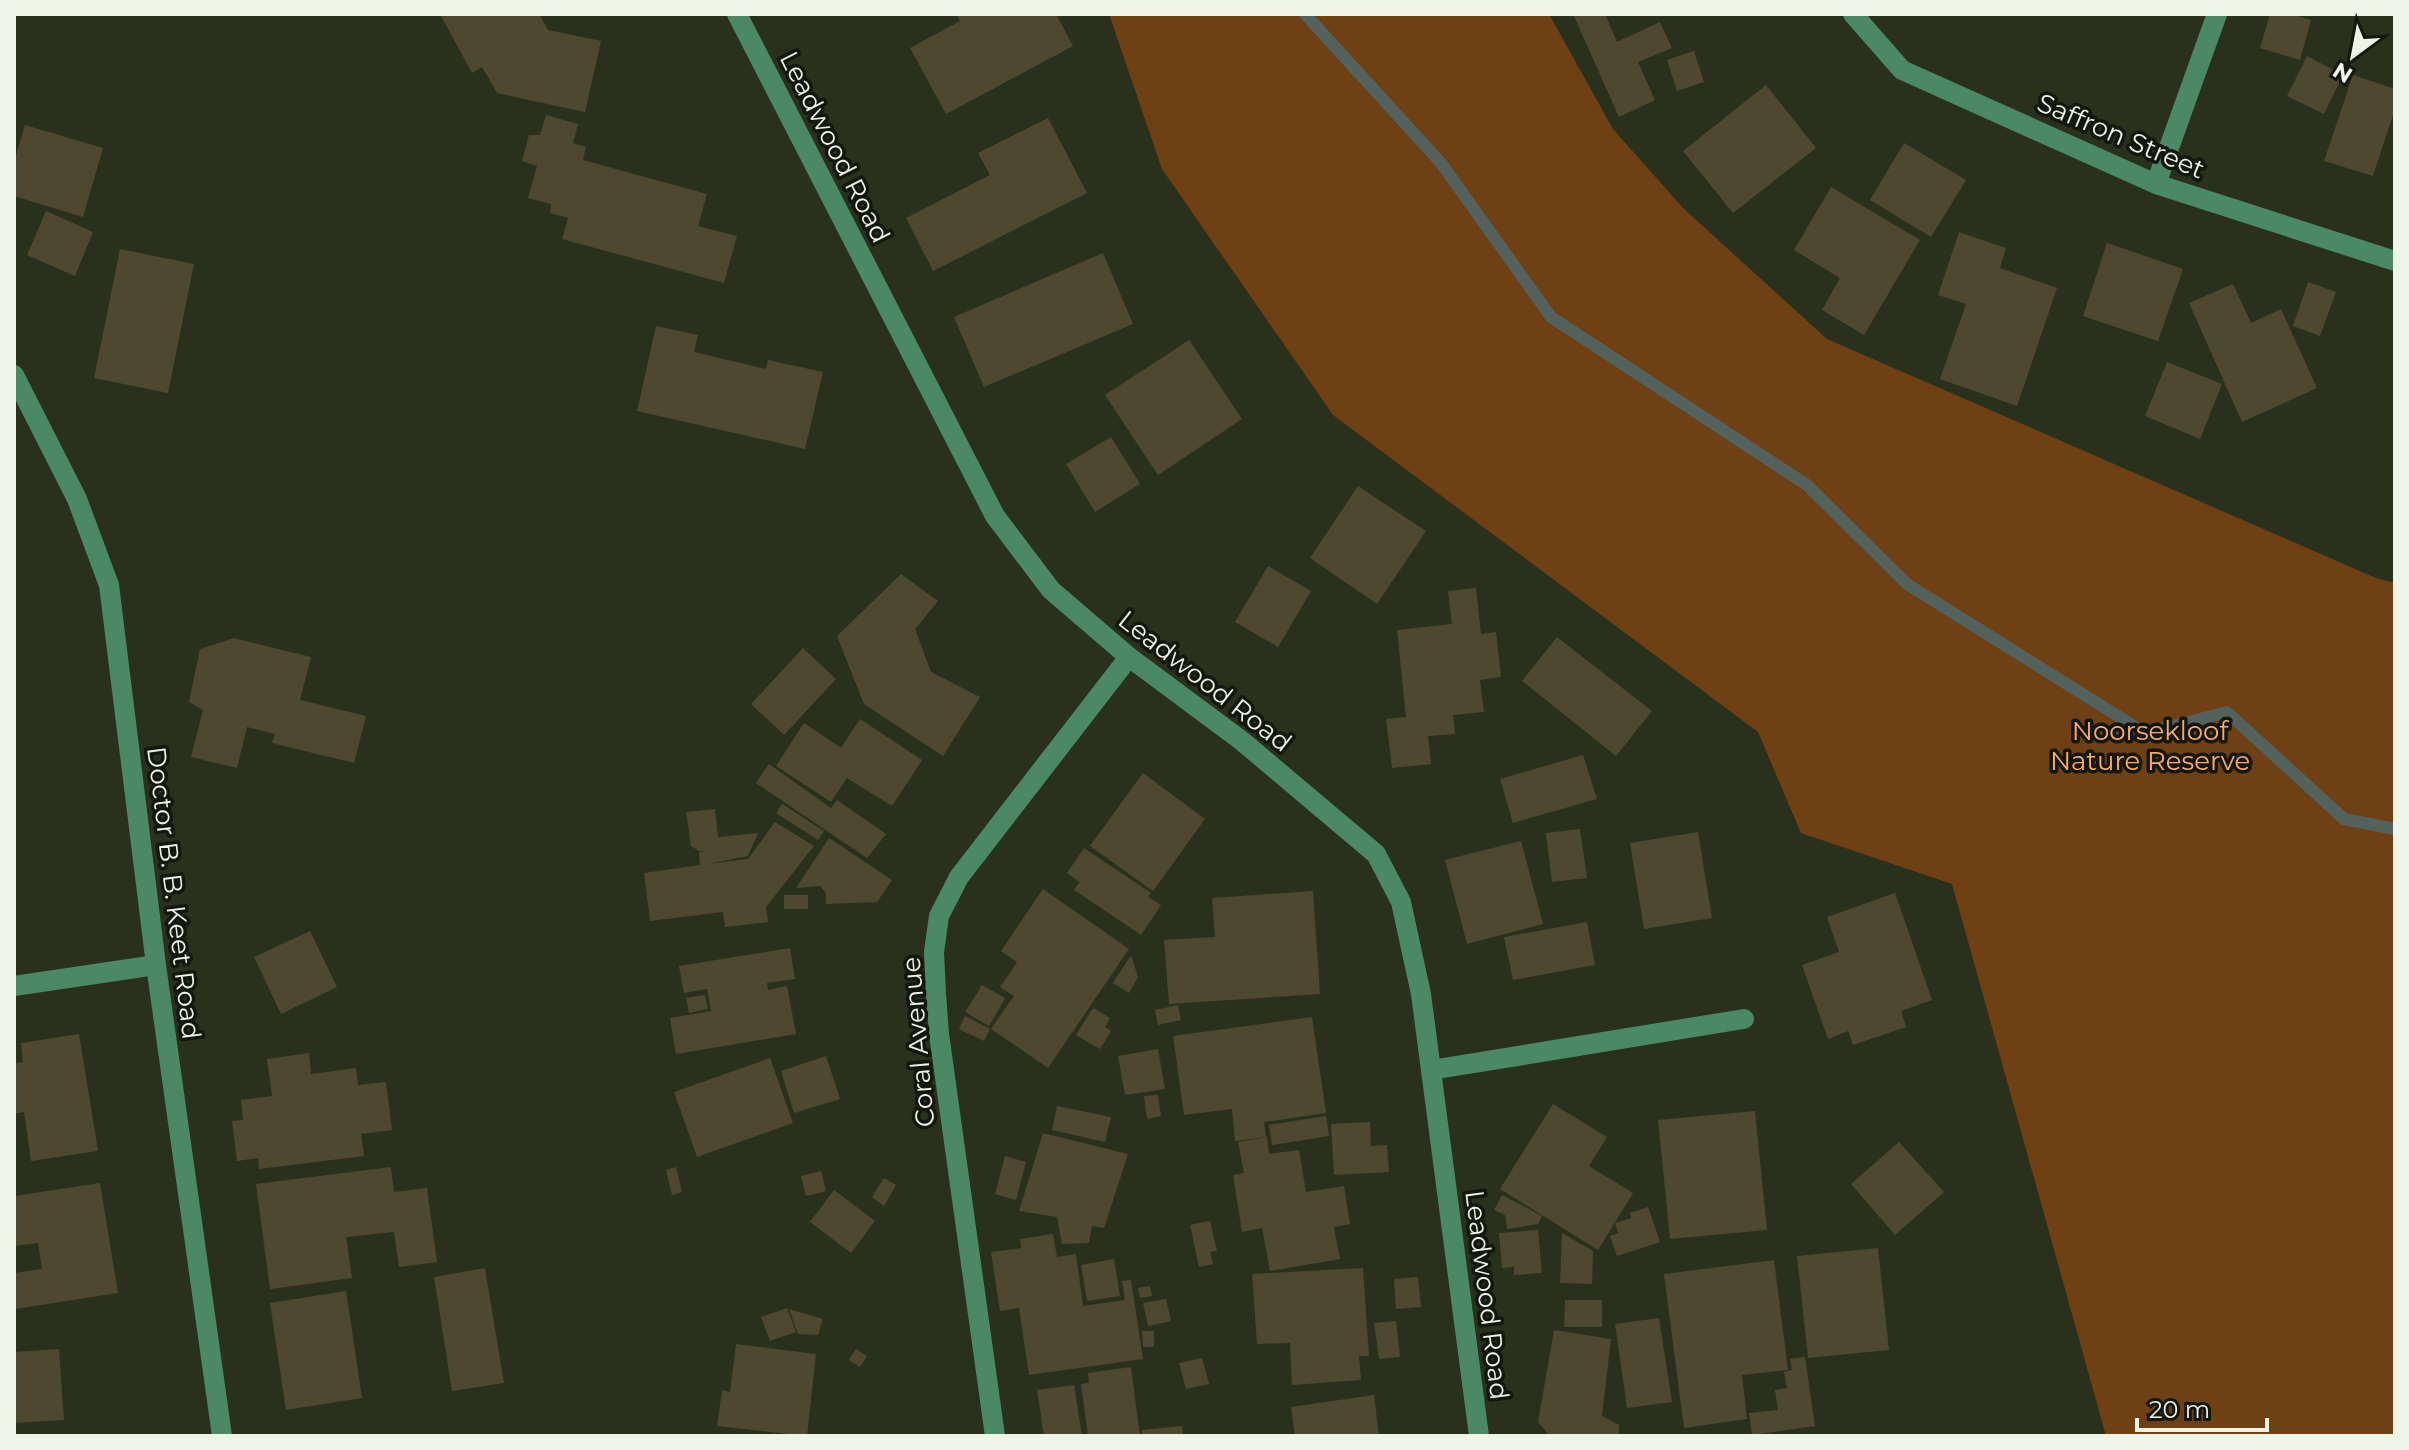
<svg xmlns="http://www.w3.org/2000/svg" width="2409" height="1450" viewBox="0 0 2409 1450" font-family="Montserrat,sans-serif">
  <style>
    .green { fill: #6e4013 }
    .lines { fill: none; stroke-linecap: round; stroke-linejoin: round }
    .stream { stroke: #53625d; stroke-width: 12 }
    .building { fill: #4f4831 }
    .minor { stroke: #4a8866; stroke-width: 20 }
    .labels { text-anchor: middle; stroke-width: 7; stroke-linejoin: round; paint-order: stroke }
    .street-label { font-size: 26px; fill: #eef4e6; stroke: #14170e }
    .park-label { font-size: 26px; fill: #faab67; stroke: #14170e }
  </style>
  <rect width="100%" height="100%" fill="#29311c"/>
  <path class="green" d="M 1109,14 L 1549,14 L 1613,129 L 1683,208 L 1827,339 L 2376,578 L 2395,583 L 2395,1436 L 2106,1436 L 1952,884 L 1801,833 L 1758,732 L 1333,415 L 1162,169 Z"/>
  <g class="lines">
    <path class="stream" d="M 1305,14 L 1441,163 L 1551,317 L 1807,485 L 1907,584 L 2145,733 L 2227,712 L 2344,819 L 2395,829"/>
  </g>
  <path class="building" d="M 440,14 L 539,14 L 548,30 L 601,41 L 585,112 L 497,93 L 482,67 L 472,73 Z
    M 956,14 L 1056,14 L 1073,46 L 946,114 L 910,48 L 960,21 Z
    M 1573,14 L 1605,14 L 1617,42 L 1660,22 L 1672,48 L 1638,62 L 1655,100 L 1619,117 Z
    M 2270,14 L 2291,14 L 2311,20 L 2300,60 L 2260,48 Z
    M 1694,51 L 1704,82 L 1677,91 L 1667,60 Z
    M 2307,56 L 2343,75 L 2324,114 L 2287,96 Z
    M 2353,75 L 2395,89 L 2395,109 L 2373,176 L 2324,161 Z
    M 1766,85 L 1816,148 L 1733,213 L 1683,151 Z
    M 546,115 L 578,124 L 573,143 L 586,147 L 583,160 L 707,194 L 698,226 L 737,236 L 724,283 L 562,239 L 568,218 L 550,213 L 551,204 L 528,198 L 537,166 L 522,161 L 529,135 L 540,135 Z
    M 1048,118 L 1087,193 L 933,271 L 906,218 L 990,175 L 978,153 Z
    M 25,125 L 103,148 L 83,217 L 14,196 L 14,162 Z
    M 1904,143 L 1966,180 L 1931,237 L 1870,200 Z
    M 1831,187 L 1920,240 L 1864,335 L 1822,310 L 1840,278 L 1794,250 Z
    M 46,211 L 93,232 L 75,276 L 27,255 Z
    M 1959,232 L 2006,248 L 2000,268 L 2057,288 L 2017,406 L 1940,379 L 1966,304 L 1938,295 Z
    M 2107,243 L 2183,269 L 2158,341 L 2083,316 Z
    M 120,249 L 194,264 L 168,393 L 94,378 Z
    M 1103,253 L 1133,324 L 984,387 L 954,317 Z
    M 2308,282 L 2336,292 L 2320,336 L 2293,326 Z
    M 2233,284 L 2251,323 L 2281,309 L 2317,388 L 2242,422 L 2189,303 Z
    M 656,326 L 698,335 L 694,352 L 766,369 L 768,360 L 823,372 L 805,449 L 637,411 Z
    M 1189,340 L 1242,419 L 1158,475 L 1105,395 Z
    M 2167,362 L 2222,384 L 2200,439 L 2145,416 Z
    M 1111,437 L 1140,484 L 1095,512 L 1066,464 Z
    M 1358,486 L 1426,531 L 1377,604 L 1310,558 Z
    M 1268,566 L 1311,591 L 1278,647 L 1235,622 Z
    M 901,574 L 938,601 L 915,629 L 931,672 L 980,697 L 943,756 L 864,704 L 837,636 Z
    M 1476,588 L 1481,634 L 1496,632 L 1501,677 L 1480,680 L 1484,712 L 1453,715 L 1455,734 L 1428,736 L 1431,764 L 1392,768 L 1386,719 L 1406,717 L 1397,630 L 1452,624 L 1448,591 Z
    M 1557,637 L 1652,711 L 1616,756 L 1522,681 Z
    M 234,638 L 311,657 L 300,700 L 366,716 L 354,763 L 272,743 L 275,734 L 247,727 L 237,768 L 191,757 L 203,710 L 189,702 L 200,649 Z
    M 803,648 L 836,679 L 784,735 L 751,704 Z
    M 860,719 L 922,760 L 892,806 L 847,778 L 831,802 L 776,766 L 804,723 L 841,748 Z
    M 1583,755 L 1597,799 L 1513,823 L 1500,779 Z
    M 769,764 L 831,808 L 837,800 L 886,834 L 867,858 L 756,783 Z
    M 1143,773 L 1205,819 L 1153,891 L 1090,846 Z
    M 782,804 L 824,831 L 818,840 L 776,813 Z
    M 715,809 L 718,837 L 758,833 L 748,856 L 707,864 L 748,859 L 775,822 L 814,846 L 766,907 L 768,922 L 725,927 L 723,912 L 650,921 L 644,873 L 700,865 L 699,852 L 707,851 L 699,851 L 691,846 L 686,812 Z
    M 1580,829 L 1587,878 L 1552,882 L 1546,833 Z
    M 1698,832 L 1712,918 L 1644,929 L 1630,843 Z
    M 829,838 L 892,880 L 877,902 L 826,904 L 826,893 L 820,886 L 796,888 Z
    M 1521,841 L 1543,924 L 1467,944 L 1445,860 Z
    M 1084,848 L 1151,893 L 1148,897 L 1161,905 L 1141,935 L 1074,890 L 1080,882 L 1067,873 Z
    M 1043,889 L 1129,949 L 1048,1068 L 991,1029 L 1014,996 L 1000,987 L 1017,962 L 1001,951 Z
    M 1313,891 L 1320,994 L 1169,1004 L 1164,940 L 1215,937 L 1212,898 Z
    M 1895,893 L 1932,1000 L 1901,1011 L 1906,1027 L 1853,1045 L 1848,1031 L 1828,1039 L 1802,965 L 1839,952 L 1827,917 Z
    M 784,895 L 808,895 L 808,909 L 784,909 Z
    M 1587,922 L 1595,965 L 1513,980 L 1504,937 Z
    M 310,931 L 337,987 L 281,1014 L 254,957 Z
    M 790,948 L 795,979 L 767,983 L 768,990 L 787,986 L 796,1034 L 676,1054 L 670,1018 L 711,1011 L 707,989 L 684,993 L 679,966 Z
    M 1131,955 L 1138,977 L 1129,993 L 1113,983 Z
    M 982,985 L 1005,998 L 989,1026 L 965,1012 Z
    M 705,995 L 708,1009 L 689,1013 L 686,998 Z
    M 1178,1005 L 1181,1020 L 1158,1025 L 1155,1010 Z
    M 1093,1008 L 1110,1018 L 1105,1027 L 1111,1031 L 1100,1049 L 1076,1035 Z
    M 965,1016 L 990,1029 L 984,1041 L 959,1029 Z
    M 1312,1017 L 1326,1113 L 1264,1122 L 1266,1137 L 1235,1141 L 1232,1109 L 1184,1115 L 1173,1036 Z
    M 79,1034 L 98,1151 L 31,1161 L 24,1112 L 14,1114 L 14,1063 L 23,1062 L 21,1043 Z
    M 1158,1049 L 1165,1089 L 1125,1095 L 1118,1056 Z
    M 309,1053 L 311,1074 L 356,1068 L 358,1085 L 386,1082 L 392,1130 L 361,1134 L 364,1156 L 259,1169 L 258,1158 L 237,1161 L 232,1121 L 243,1120 L 241,1100 L 272,1096 L 267,1059 Z
    M 826,1056 L 840,1099 L 794,1113 L 781,1071 Z
    M 770,1058 L 793,1123 L 697,1157 L 674,1092 Z
    M 1158,1095 L 1161,1116 L 1147,1119 L 1144,1096 Z
    M 1553,1104 L 1607,1137 L 1589,1166 L 1633,1193 L 1598,1250 L 1500,1189 Z
    M 1057,1106 L 1111,1117 L 1105,1142 L 1052,1130 Z
    M 1755,1111 L 1767,1230 L 1670,1239 L 1658,1120 Z
    M 1326,1116 L 1329,1136 L 1272,1145 L 1269,1125 Z
    M 1370,1122 L 1371,1146 L 1387,1145 L 1389,1172 L 1334,1175 L 1331,1124 Z
    M 1043,1133 L 1128,1154 L 1104,1228 L 1092,1226 L 1089,1243 L 1062,1244 L 1057,1217 L 1019,1211 Z
    M 1267,1137 L 1269,1154 L 1299,1150 L 1306,1192 L 1344,1186 L 1350,1224 L 1334,1227 L 1340,1259 L 1270,1271 L 1262,1228 L 1242,1232 L 1233,1175 L 1244,1173 L 1238,1142 Z
    M 1899,1142 L 1944,1192 L 1895,1235 L 1851,1184 Z
    M 1005,1156 L 1026,1162 L 1016,1200 L 995,1194 Z
    M 391,1167 L 394,1192 L 427,1188 L 437,1262 L 399,1267 L 394,1232 L 346,1237 L 352,1278 L 270,1289 L 256,1184 Z
    M 676,1167 L 682,1192 L 672,1195 L 666,1170 Z
    M 821,1171 L 826,1191 L 806,1196 L 801,1176 Z
    M 884,1178 L 896,1185 L 884,1206 L 872,1197 Z
    M 100,1183 L 118,1293 L 15,1309 L 14,1273 L 42,1269 L 38,1243 L 14,1246 L 14,1196 Z
    M 834,1190 L 875,1221 L 851,1253 L 810,1222 Z
    M 1502,1195 L 1542,1216 L 1538,1224 L 1507,1229 L 1505,1215 L 1494,1210 Z
    M 1648,1207 L 1660,1242 L 1617,1256 L 1610,1236 L 1618,1233 L 1615,1223 L 1631,1218 L 1630,1213 Z
    M 1210,1221 L 1217,1251 L 1210,1252 L 1213,1264 L 1199,1267 L 1190,1225 Z
    M 1538,1230 L 1542,1273 L 1514,1275 L 1514,1267 L 1502,1268 L 1499,1233 Z
    M 1562,1233 L 1593,1251 L 1592,1284 L 1560,1283 Z
    M 1053,1234 L 1057,1257 L 1076,1254 L 1083,1306 L 1125,1300 L 1122,1281 L 1131,1280 L 1143,1359 L 1029,1375 L 1019,1308 L 1000,1311 L 991,1252 L 1021,1248 L 1020,1239 Z
    M 1878,1248 L 1889,1350 L 1808,1358 L 1797,1256 Z
    M 1114,1259 L 1120,1296 L 1087,1301 L 1081,1265 Z
    M 1774,1260 L 1788,1370 L 1742,1375 L 1747,1419 L 1684,1428 L 1664,1274 Z
    M 485,1268 L 504,1383 L 452,1391 L 434,1277 Z
    M 1363,1268 L 1369,1356 L 1359,1356 L 1361,1380 L 1292,1385 L 1290,1343 L 1257,1344 L 1252,1274 Z
    M 1418,1277 L 1421,1307 L 1396,1309 L 1394,1279 Z
    M 1150,1286 L 1152,1296 L 1140,1298 L 1138,1288 Z
    M 346,1291 L 362,1398 L 286,1410 L 270,1303 Z
    M 1166,1299 L 1171,1321 L 1148,1326 L 1143,1303 Z
    M 1565,1300 L 1602,1300 L 1602,1327 L 1564,1327 Z
    M 787,1308 L 796,1332 L 770,1341 L 761,1317 Z
    M 789,1309 L 823,1319 L 818,1335 L 798,1334 Z
    M 1659,1318 L 1672,1402 L 1627,1408 L 1615,1324 Z
    M 1396,1321 L 1400,1357 L 1379,1359 L 1374,1323 Z
    M 1554,1330 L 1611,1339 L 1602,1416 L 1619,1425 L 1619,1436 L 1550,1436 L 1538,1422 Z
    M 1142,1331 L 1154,1331 L 1154,1347 L 1143,1347 Z
    M 736,1344 L 816,1354 L 807,1436 L 717,1426 L 722,1390 L 730,1392 Z
    M 59,1349 L 64,1420 L 14,1423 L 14,1352 Z
    M 856,1349 L 867,1356 L 860,1367 L 849,1360 Z
    M 1805,1357 L 1815,1426 L 1752,1435 L 1749,1413 L 1778,1410 L 1775,1390 L 1787,1388 L 1784,1372 L 1792,1370 L 1790,1359 Z
    M 1202,1358 L 1209,1384 L 1186,1389 L 1179,1363 Z
    M 1131,1367 L 1140,1436 L 1088,1436 L 1081,1384 L 1089,1383 L 1088,1373 Z
    M 1074,1385 L 1082,1436 L 1044,1436 L 1037,1390 Z
    M 1374,1395 L 1379,1436 L 1295,1436 L 1291,1407 Z
    M 1182,1426 L 1183,1436 L 1142,1436 L 1142,1430 Z"/>
  <g class="lines">
    <path class="minor" d="M 737,14 L 995,516 L 1051,590 L 1129,657 L 1242,741 L 1376,854 L 1401,902 L 1421,994 L 1479,1436
      M 1853,14 L 1902,70 L 2156,184 L 2395,261
      M 2156,184 L 2217,14
      M 14,375 L 77,499 L 109,585 L 156,965 L 222,1436
      M 14,986 L 156,965
      M 1431,1070 L 1744,1019
      M 995,1436 L 939,1034 L 936,994 L 934,952 L 939,916 L 959,877 L 1129,657"/>
  </g>
  <g class="labels">
    <g class="street-label">
      <text transform="translate(2121 136) rotate(23)" y="9">Saffron Street</text>
      <text transform="translate(835 147) rotate(63)" y="9">Leadwood Road</text>
      <text transform="translate(1205 681) rotate(38)" y="9">Leadwood Road</text>
      <text transform="translate(174 893) rotate(83)" y="9">Doctor B. B. Keet Road</text>
      <text transform="translate(918 1042) rotate(-95)" y="9">Coral Avenue</text>
      <text transform="translate(1487 1295) rotate(83)" y="9">Leadwood Road</text>
    </g>
    <g class="park-label">
      <text x="2150" y="740">Noorsekloof<tspan x="2150" dy="30">Nature Reserve</tspan></text>
    </g>
  </g>
  <rect width="2409" height="1450" fill="none" stroke="#eef4e6" stroke-width="32"/>
  <g transform="translate(2353 56) rotate(212)" stroke="#14170e" stroke-width="6" paint-order="stroke">
  <path d="M0-6L14 30L0 20L-14 30Z" fill="#eef4e6"/>
  <text y="-12" font-size="22" font-weight="bold" text-anchor="middle" fill="#eef4e6">N</text>
  </g>
  <path d="M2137 1418v12h130v-12" fill="none" stroke="#eef4e6" stroke-width="4"/>
  <text x="2149" y="1418" font-size="24" fill="#eef4e6" stroke="#14170e" stroke-width="6" paint-order="stroke">20 m</text>
</svg>
